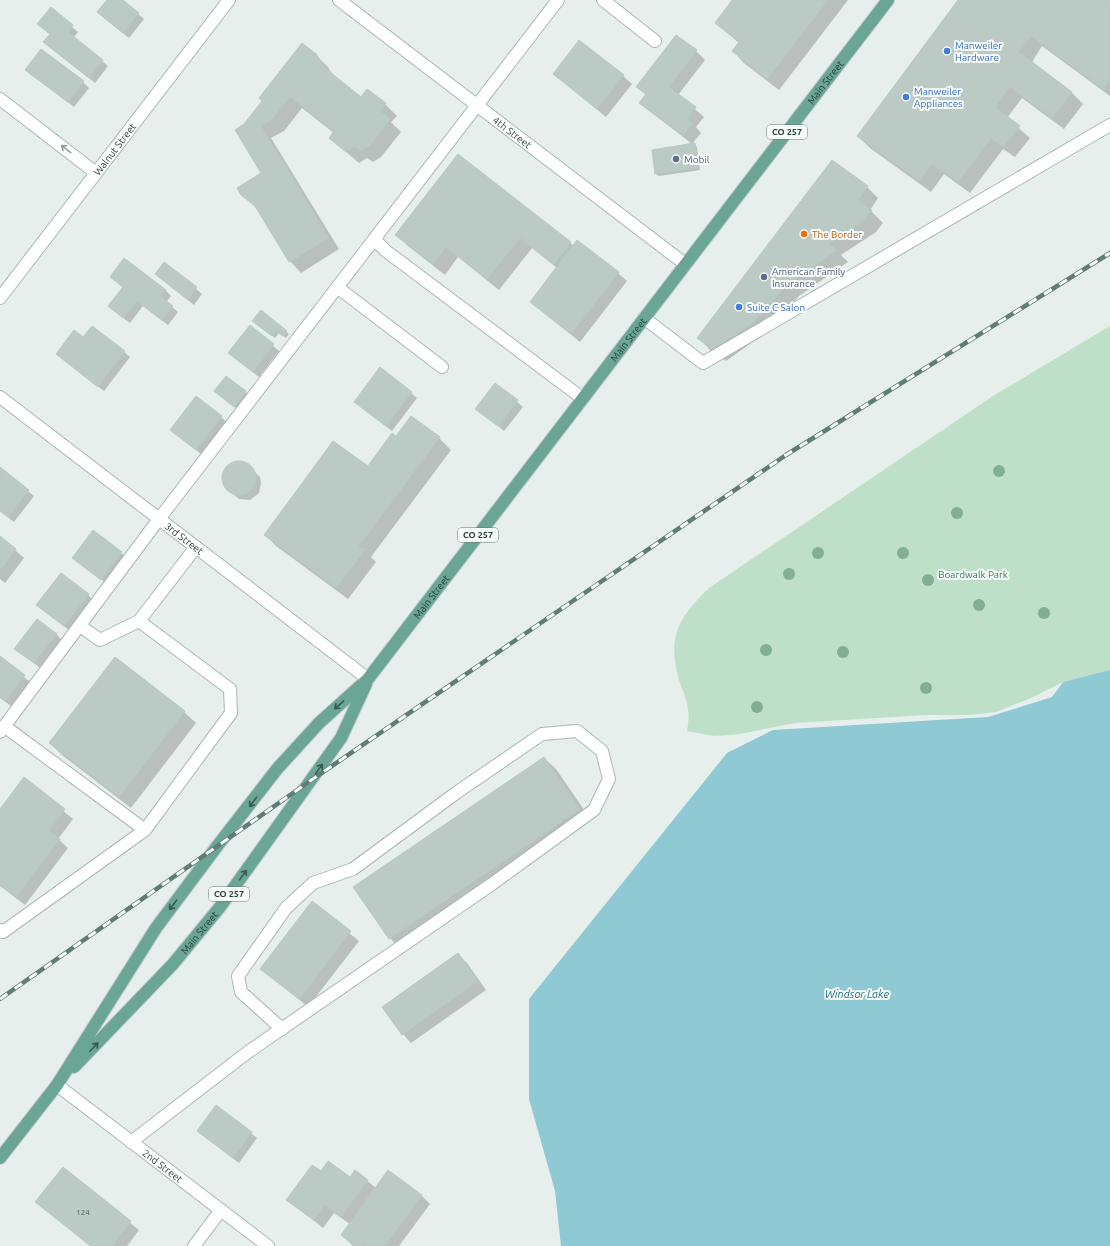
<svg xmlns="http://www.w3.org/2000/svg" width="1110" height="1246" viewBox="0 0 1110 1246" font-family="Ubuntu,sans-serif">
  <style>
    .green { fill: #bfe0c8 }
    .water { fill: #8ec9d4 }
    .shadow { fill: #0003 }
    .building { fill: #bbcac4; stroke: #b8c9c2 }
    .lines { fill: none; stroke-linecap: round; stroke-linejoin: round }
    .lane-casing { stroke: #a8b8b2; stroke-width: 14 }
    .street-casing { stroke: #a8b8b2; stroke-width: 14 }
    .secondary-casing { stroke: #a4bbb3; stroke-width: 14 }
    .primary-casing { stroke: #c2cac8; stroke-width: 14 }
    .lane { stroke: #fff; stroke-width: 12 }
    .street { stroke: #fff; stroke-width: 12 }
    .secondary { stroke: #fff; stroke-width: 12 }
    .primary { stroke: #6aa596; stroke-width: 12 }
    .rail-casing { stroke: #5f7d75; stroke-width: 4.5 }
    .rail { stroke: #f7fbf9; stroke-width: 3; stroke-dasharray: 9; stroke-linecap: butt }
    .tree { fill: #80af93 }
    .oneway { stroke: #92a09c }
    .oneway2 { stroke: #365b51 }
    .shop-dot { fill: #3f7fe0; stroke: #f7fbf9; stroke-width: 1.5 }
    .service-dot { fill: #5c6f8a; stroke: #f7fbf9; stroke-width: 1.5 }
    .food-dot { fill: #e8710a; stroke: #f7fbf9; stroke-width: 1.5 }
    .labels { text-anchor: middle; stroke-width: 4; stroke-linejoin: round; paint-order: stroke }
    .number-label { font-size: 8px; fill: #4a645c }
    .shield { fill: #f7fbf9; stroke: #637a73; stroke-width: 1 }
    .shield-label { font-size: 9px; font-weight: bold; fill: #24423a }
    .shop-label { font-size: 10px; fill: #366cbe; stroke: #f7fbf9; text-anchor: start }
    .street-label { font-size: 10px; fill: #24423a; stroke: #f7fbf9 }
    .service-label { font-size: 10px; fill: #4e5e75; stroke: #f7fbf9; text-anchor: start }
    .food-label { font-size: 10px; fill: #c56008; stroke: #f7fbf9; text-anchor: start }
    .park-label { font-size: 10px; fill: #2d7a4b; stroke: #f7fbf9 }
    .water-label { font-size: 11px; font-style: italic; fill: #1c6f80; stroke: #f7fbf9 }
  </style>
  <rect width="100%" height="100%" fill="#e6efeb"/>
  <path class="green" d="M 1110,326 L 1110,670 L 1063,682 L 1029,699 L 996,712 L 970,715 L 925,715 L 795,723 L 740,734 L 714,736 L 687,731 C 691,710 687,702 680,683 C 666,638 678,618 709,588 L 993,396 Z"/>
  <path class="water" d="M 1110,670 L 1110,1246 L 561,1246 L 555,1191 L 529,1099 L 529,999 L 727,753 L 773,730 L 988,717 L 1052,697 L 1063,682 Z"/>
  <path class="shadow" d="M 108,0 L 122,0 L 144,19 L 129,38 L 104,18 Z
    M 734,0 L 848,0 L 779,90 L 744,63 L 733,51 L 739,43 L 716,23 Z
    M 960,0 L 1110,0 L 1110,96 L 1042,46 L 1032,62 L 1071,92 L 1083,104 L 1064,129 L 1022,98 L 1007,118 L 1030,138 L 1015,157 L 1003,149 L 970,193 L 944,174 L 931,192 L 870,148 L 858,136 Z
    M 51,9 L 78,32 L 74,37 L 108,66 L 95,83 L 44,42 L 50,35 L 39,24 Z
    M 696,51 L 705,60 L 678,95 L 704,117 L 696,127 L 701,133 L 692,144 L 640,103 L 646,95 L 638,87 Z
    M 316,55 L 328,67 L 333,76 L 361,98 L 385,104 L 397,116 L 391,122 L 401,132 L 381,157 L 373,162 L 367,158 L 359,163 L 330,138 L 334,133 L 302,108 L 284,131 L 271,138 L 339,249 L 301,273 L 290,261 L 258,210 L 242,194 L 263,173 L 245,125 Z
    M 26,70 L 83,82 L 89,88 L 74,107 Z
    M 554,74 L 623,76 L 632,84 L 606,117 Z
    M 694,144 L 697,147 L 700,170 L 659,176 L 656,174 L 653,151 Z
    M 458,155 L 574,246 L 618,273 L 627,281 L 580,342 L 531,302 L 557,268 L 532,248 L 499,290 L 458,257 L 445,275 L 408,246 L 396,235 Z
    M 867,187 L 878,198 L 870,210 L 883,223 L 876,232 L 841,255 L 848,262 L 799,296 L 767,332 L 726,361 L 710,350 L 699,338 Z
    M 165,263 L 202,294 L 194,305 L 156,274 Z
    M 111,277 L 165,290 L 171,296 L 166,302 L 178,312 L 168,325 L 143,306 L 130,323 L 115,312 L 124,288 Z
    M 261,312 L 289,334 L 286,338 L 279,333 L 275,338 L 256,323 Z
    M 250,326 L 279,351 L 259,377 L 235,358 Z
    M 83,338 L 124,352 L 130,357 L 104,391 L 57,354 Z
    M 381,369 L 417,398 L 392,431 L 355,402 Z
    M 226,377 L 248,394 L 237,409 L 218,393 Z
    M 495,384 L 523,407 L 504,431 L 477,409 Z
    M 197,398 L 227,422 L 202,455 L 172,430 Z
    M 412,418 L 439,438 L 451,450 L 371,557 L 376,562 L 348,599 L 276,546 L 265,534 L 368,468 L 397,438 Z
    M 241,462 L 246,464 L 260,477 L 261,483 L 259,493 L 250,500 L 239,499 L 225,486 L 223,476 L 227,467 L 231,464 Z
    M 0,469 L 34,496 L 14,522 L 0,511 Z
    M 0,537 L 24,558 L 5,583 L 0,579 Z
    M 121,553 L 127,558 L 107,584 L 73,558 Z
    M 88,595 L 94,601 L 70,631 L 43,610 Z
    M 56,634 L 62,640 L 40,668 L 16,649 Z
    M 0,658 L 30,682 L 11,706 L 0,698 Z
    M 184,712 L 196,723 L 131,808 L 62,755 L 50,743 Z
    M 544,758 L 556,769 L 591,820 L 401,950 L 390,938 Z
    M 24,779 L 73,819 L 58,839 L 68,848 L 25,905 L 0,886 L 0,811 Z
    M 312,903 L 359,941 L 308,1007 L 262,969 Z
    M 458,955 L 467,963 L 486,990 L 411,1043 L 403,1034 Z
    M 198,1131 L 251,1133 L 257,1138 L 239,1163 Z
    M 63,1168 L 139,1230 L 127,1246 L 90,1246 L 36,1202 Z
    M 355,1171 L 376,1188 L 421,1195 L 430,1204 L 399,1246 L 353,1246 L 342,1235 L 350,1224 L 334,1213 L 323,1228 L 288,1200 L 321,1173 L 350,1178 Z"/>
  <path class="building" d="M 107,0 L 123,0 L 139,13 L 123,33 L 97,12 Z
    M 732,0 L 828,0 L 767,79 L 732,51 L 739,42 L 715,23 Z
    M 958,0 L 1110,0 L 1110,80 L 1103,89 L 1031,36 L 1019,52 L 1072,92 L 1052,118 L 1010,87 L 995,107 L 1020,126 L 1003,147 L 991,138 L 958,182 L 932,164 L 919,181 L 857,136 Z
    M 51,7 L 73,25 L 68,32 L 103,60 L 89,78 L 43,42 L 50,34 L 37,24 Z
    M 676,35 L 697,50 L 669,87 L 696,107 L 687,119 L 693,123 L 683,136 L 639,103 L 646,94 L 636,87 Z
    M 579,40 L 624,75 L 597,109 L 553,74 Z
    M 302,43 L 316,54 L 325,68 L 361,97 L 367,89 L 386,103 L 380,111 L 390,119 L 370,146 L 361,151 L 355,147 L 346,152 L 329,138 L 334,131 L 290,97 L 272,119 L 261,126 L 329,238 L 289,262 L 255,206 L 241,195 L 237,188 L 261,173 L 235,130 L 244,124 L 262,101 L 259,98 Z
    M 41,49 L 84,81 L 68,102 L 25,70 Z
    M 695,143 L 698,168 L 655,174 L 652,150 Z
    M 458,154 L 571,242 L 554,264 L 520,238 L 487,279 L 446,247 L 433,264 L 395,235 Z
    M 832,160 L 868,186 L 858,200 L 872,210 L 864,220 L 829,244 L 837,250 L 788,284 L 755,321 L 714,350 L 697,338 Z
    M 577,240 L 619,272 L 571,334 L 530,302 Z
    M 124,258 L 166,290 L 160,296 L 173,306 L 162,320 L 137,301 L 123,318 L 108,306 L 123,287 L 110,277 Z
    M 164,262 L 197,287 L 188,300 L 155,274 Z
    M 261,310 L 287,331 L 283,336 L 276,331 L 272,336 L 252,321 Z
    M 250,325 L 274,344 L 253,372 L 228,353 Z
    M 92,326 L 125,351 L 98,387 L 56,354 L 74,330 L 83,337 Z
    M 380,367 L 412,392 L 386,426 L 354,402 Z
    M 226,376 L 246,391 L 234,407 L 214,391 Z
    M 495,383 L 518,400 L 498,426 L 475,409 Z
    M 196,396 L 222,416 L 196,450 L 170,430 Z
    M 411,416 L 440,437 L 358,547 L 365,550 L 336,588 L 264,535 L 333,441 L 368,466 L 392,433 L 396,436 Z
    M222 478a17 17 0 1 1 34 0a17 17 0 1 1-34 0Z
    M 0,467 L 29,490 L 8,517 L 0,511 Z
    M 93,530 L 122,552 L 101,580 L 72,558 Z
    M 0,536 L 16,549 L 0,570 Z
    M 61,573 L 89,594 L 64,626 L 36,605 Z
    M 37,619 L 57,634 L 34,663 L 14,649 Z
    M 0,656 L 25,675 L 5,701 L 0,697 Z
    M 115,657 L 185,711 L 119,797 L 49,743 Z
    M 544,757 L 580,809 L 389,939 L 353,887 Z
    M 24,777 L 65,809 L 49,831 L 60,839 L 16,897 L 0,885 L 0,809 Z
    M 312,901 L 351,931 L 299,999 L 260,969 Z
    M 458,953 L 478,981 L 402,1035 L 382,1007 Z
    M 216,1105 L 252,1132 L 233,1158 L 197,1131 Z
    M 328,1161 L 350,1177 L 355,1170 L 368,1180 L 341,1217 L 325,1205 L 314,1220 L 286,1200 L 312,1165 L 321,1171 Z
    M 63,1167 L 131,1221 L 112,1246 L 91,1246 L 35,1202 Z
    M 388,1170 L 422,1195 L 385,1246 L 367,1246 L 363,1243 L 362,1246 L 355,1246 L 341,1235 Z"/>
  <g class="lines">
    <g class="lane-casing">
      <path id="lane" d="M 603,0 L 655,41
        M 0,99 L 96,173
        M 374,239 L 386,251 L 582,398
        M 337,287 L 442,367
        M 644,318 L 703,363 L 1110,125
        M 80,626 L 100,640 L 139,621 L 196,547
        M 4,726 L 145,830
        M 0,732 L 159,519 L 558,0
        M 0,930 L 3,932 L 145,830 L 231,713 L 230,689 L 139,621
        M 131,1142 L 248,1052 L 492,884 L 594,810 L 609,779 L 602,751 L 577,731 L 542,734 L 456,793 L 353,869 L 313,883 L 286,908 L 238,976 L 241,992 L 282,1029
        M 194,1246 L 221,1210"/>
    </g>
    <g class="street-casing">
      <g id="street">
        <path id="s1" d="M 339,0 L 685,264"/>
        <path id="s2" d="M 0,397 L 368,679"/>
        <path id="s3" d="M 57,1085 L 268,1246"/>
      </g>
    </g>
    <g class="secondary-casing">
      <g id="secondary">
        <path id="s4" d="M 0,298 L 229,0"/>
      </g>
    </g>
    <g class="primary-casing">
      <g id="primary">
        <path id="s5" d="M 74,1067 L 173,964 L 220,907 L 341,738 L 366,684"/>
        <path id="s6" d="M 0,1158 L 57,1085 L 156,928 L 215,849 L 277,769 L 319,723 L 368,679 L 888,0"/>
      </g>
    </g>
    <use href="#lane" class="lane"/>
    <use href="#street" class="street"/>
    <use href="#secondary" class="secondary"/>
    <use href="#primary" class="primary"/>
    <g class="rail-casing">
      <path id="rail" d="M 0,999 L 310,781 L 786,455 L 1110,253"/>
    </g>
    <use href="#rail" class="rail"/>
  </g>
  <g class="tree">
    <circle cx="999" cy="471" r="6"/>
    <circle cx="957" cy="513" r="6"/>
    <circle cx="818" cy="553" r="6"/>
    <circle cx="903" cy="553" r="6"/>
    <circle cx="789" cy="574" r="6"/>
    <circle cx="928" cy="580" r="6"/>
    <circle cx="979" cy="605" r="6"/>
    <circle cx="1044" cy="613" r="6"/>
    <circle cx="766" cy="650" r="6"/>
    <circle cx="843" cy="652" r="6"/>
    <circle cx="926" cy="688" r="6"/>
    <circle cx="757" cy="707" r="6"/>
  </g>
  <defs><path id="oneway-shaft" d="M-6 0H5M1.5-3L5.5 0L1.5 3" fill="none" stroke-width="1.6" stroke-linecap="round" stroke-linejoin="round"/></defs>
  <use class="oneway" href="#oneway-shaft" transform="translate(66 149) rotate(-142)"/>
  <g class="oneway2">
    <use href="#oneway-shaft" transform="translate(339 705) rotate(139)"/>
    <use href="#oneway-shaft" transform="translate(319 769) rotate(-54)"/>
    <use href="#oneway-shaft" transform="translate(253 802) rotate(127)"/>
    <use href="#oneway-shaft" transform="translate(243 875) rotate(-54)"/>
    <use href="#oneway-shaft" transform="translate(173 905) rotate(127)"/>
    <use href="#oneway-shaft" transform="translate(94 1047) rotate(-46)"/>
  </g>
  <g class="shop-dot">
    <circle cx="947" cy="51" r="4"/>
    <circle cx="906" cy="97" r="4"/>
    <circle cx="739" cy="307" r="4"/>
  </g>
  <g class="service-dot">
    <circle cx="676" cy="159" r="4"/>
    <circle cx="764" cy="277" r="4"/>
  </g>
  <circle class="food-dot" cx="804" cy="234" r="4"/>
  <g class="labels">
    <g class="number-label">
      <text x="83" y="1215">124</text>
    </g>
    <g class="shield">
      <rect x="767" y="125" width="40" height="14" rx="3"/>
      <rect x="458" y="528" width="40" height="14" rx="3"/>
      <rect x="209" y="887" width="40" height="14" rx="3"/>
    </g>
    <g class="shield-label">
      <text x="787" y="135">CO 257</text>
      <text x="478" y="538">CO 257</text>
      <text x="229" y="897">CO 257</text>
    </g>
    <g class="shop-label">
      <text x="955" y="49">Manweiler<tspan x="955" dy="12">Hardware</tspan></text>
      <text x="914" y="95">Manweiler<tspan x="914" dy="12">Appliances</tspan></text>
      <text x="747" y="311">Suite C Salon</text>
    </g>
    <g class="street-label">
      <text dy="4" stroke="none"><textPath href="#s6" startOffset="1358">Main Street</textPath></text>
      <text dy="4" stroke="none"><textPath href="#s1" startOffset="218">4th Street</textPath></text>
      <text dy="4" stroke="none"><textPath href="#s4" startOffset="188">Walnut Street</textPath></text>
      <text dy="4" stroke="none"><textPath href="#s6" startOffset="1034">Main Street</textPath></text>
      <text dy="4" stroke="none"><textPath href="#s2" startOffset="232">3rd Street</textPath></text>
      <text dy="4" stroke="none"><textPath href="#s6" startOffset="710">Main Street</textPath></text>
      <text dy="4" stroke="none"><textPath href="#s5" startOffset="184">Main Street</textPath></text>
      <text dy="4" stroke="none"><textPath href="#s3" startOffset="133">2nd Street</textPath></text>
    </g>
    <g class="service-label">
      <text x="684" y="163">Mobil</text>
      <text x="772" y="275">American Family<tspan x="772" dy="12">Insurance</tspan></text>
    </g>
    <g class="food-label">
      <text x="812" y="238">The Border</text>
    </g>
    <g class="park-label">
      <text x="973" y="578">Boardwalk Park</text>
    </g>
    <g class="water-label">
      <text x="857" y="998">Windsor Lake</text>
    </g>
  </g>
</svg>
